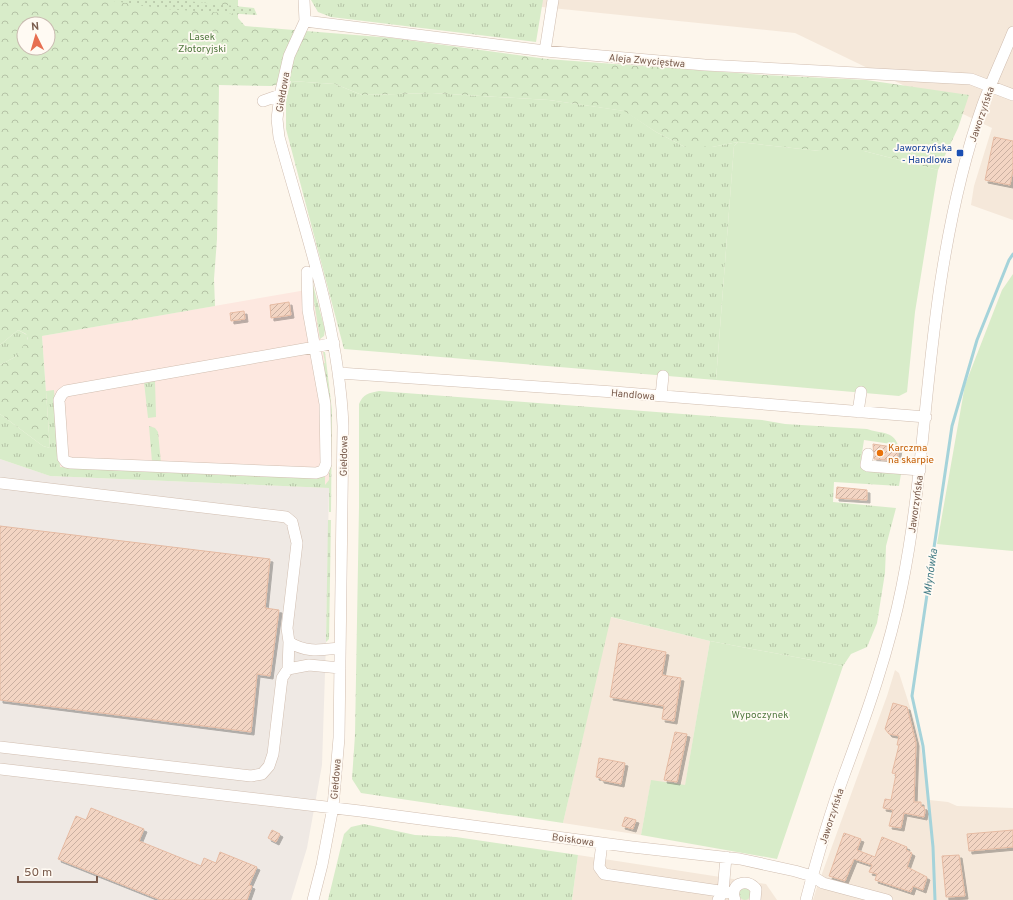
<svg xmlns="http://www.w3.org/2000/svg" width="1013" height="900" viewBox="0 0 1013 900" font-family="Overpass,sans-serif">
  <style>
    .residential { fill: #f5e8da }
    .commercial { fill: #fde8e0 }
    .industrial { fill: #efe9e4 }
    .grass { fill: url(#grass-tufts) }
    .forest { fill: url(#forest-crowns); fill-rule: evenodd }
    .park { fill: url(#park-dots) }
    .garden { fill: #d8ecc9 }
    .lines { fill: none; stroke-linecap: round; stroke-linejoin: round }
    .stream { stroke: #a5d3da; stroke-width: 3 }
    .building { fill: url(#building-hatch); stroke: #e6bba3; filter: url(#shadow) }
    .minor-casing { stroke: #d1beb0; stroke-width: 12 }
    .minor { stroke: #fff; stroke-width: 11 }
    .transit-dot { fill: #1a4fb4; stroke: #fffaf3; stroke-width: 1.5 }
    .food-dot { fill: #e8710a; stroke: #fffaf3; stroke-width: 1.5 }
    .labels { text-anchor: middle; stroke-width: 3.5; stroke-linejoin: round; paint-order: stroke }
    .park-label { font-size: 10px; fill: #537a41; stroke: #fffaf3 }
    .street-label { font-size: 10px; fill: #7a5c4d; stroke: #fffaf3 }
    .transit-label { font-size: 10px; fill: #164399; stroke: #fffaf3; text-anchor: end }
    .food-label { font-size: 10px; fill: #c56008; stroke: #fffaf3; text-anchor: start }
    .water-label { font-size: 11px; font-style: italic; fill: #437c86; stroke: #fffaf3 }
  </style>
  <defs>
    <pattern id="grass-tufts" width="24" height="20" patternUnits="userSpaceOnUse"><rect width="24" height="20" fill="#d8ecc9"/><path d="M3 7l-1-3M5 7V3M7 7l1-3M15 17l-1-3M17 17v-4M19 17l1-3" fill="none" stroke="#b4c2a5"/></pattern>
    <pattern id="forest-crowns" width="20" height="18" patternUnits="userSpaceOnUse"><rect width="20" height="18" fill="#d8ecc9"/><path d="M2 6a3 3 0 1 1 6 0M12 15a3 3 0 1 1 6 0" fill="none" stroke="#b4c2a5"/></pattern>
    <pattern id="park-dots" width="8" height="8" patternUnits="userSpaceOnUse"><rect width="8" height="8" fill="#d8ecc9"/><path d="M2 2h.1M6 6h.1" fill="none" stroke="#b4c2a5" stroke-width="1.8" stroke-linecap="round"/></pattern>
    <pattern id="building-hatch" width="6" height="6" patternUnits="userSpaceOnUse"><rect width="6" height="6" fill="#f3d5c3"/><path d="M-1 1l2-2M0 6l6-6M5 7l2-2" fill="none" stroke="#cab0a1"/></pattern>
    <filter id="shadow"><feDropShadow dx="3" dy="3" stdDeviation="0" flood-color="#0004"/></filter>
  </defs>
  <rect width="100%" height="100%" fill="#fdf6ec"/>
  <path class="residential" d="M 475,0 L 1013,0 L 1013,220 L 971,205 L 974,186 L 992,128 L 795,33 Z
    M 610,617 L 710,641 L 685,786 L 651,781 L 641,835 L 563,823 Z
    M 895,670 L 899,673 L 919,735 L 929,800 L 948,802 L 957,806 L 1013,808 L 1013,900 L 813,900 L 816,890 L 887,696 Z
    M 578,855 L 766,884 L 777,900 L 572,900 Z"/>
  <path class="commercial" d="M 312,289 L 328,379 L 330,488 L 52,474 L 42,336 Z"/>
  <path class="industrial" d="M 0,459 L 50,476 L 329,488 L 326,642 L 322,765 L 307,848 L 291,900 L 0,900 Z"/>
  <path class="grass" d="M 311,0 L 543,0 L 536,42 L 331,17 L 318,12 Z
    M 291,81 L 335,84 L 362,95 L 432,93 L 549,100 L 625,111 L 656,132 L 685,147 L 712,147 L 738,142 L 734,146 L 716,380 L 344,349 L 286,129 L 286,100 Z
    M 312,281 L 325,330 L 324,336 L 320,339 L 312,289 Z
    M 18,330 L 27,335 L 28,341 L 15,357 L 0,365 L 0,345 Z
    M 323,352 L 325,352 L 332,410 L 331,512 L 329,512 L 329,488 L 50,476 L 0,459 L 0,414 L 43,446 L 50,448 L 46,391 L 54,390 L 60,467 L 325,477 L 325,485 L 329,480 L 330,429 L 322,364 L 325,363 Z
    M 155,380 L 156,417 L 148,418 L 144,382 Z
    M 379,391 L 762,420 L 785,424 L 867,429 C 880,434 893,430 898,445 L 864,440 L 860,466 L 901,474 L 899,486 L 834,482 L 833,502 L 896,508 L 886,546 L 885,573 L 877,623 L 867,647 L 851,654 L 843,666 L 710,641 L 611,617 L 563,823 L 361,793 L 352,779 L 355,735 L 359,507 L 359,404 C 363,394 369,393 379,391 Z
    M 149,426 L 155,428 L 158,432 L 161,463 L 152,462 Z
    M 328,520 L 331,520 L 329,639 L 326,642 Z
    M 364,824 L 415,835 L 456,837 L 578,855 L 572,900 L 328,900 L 344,834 L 351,827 Z
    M739 894a6 6 0 1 1 12 0a6 6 0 1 1-12 0Z"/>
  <path class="forest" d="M 0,0 L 238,0 L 238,18 L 245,26 L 392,38 L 547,59 L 764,75 L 866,80 L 969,95 L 958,128 L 938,170 L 864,151 L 820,151 L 738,142 L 712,147 L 685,147 L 656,132 L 624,111 L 549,100 L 432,93 L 362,95 L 335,84 L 291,81 L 271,86 L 219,85 L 217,239 L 214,279 L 215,306 L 42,336 L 50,448 L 43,446 L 0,414 L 0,365 L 15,357 L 28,339 L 26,334 L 18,330 L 0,345 ZM 24,24 L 48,24 L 48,48 L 24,48 Z"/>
  <path class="park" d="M 107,0 L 177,0 L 254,8 L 257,15 L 165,9 Z"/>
  <path class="garden" d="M 738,142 L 820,151 L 864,151 L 938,170 L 915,312 L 907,392 L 899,396 L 716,380 L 734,146 Z
    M 1013,274 L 1013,551 L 937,544 L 965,385 L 1002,290 Z
    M 710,641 L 843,666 L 777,859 L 641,835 L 651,780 L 685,785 Z"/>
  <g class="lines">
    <path class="stream" d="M 935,900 L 933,847 L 923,746 L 912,696 L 952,426 L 977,340 L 1009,260 L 1013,254"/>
  </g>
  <path class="building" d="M 994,137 L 1013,141 L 1013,170 L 1010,185 L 985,180 Z
    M 289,302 L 291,315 L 271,318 L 270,305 Z
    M 244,311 L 245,319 L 231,321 L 230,313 Z
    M 873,444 L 899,448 L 897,459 L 887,458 L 887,460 L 874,459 Z
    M 837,487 L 867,490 L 867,500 L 836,498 Z
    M 0,526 L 270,559 L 265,608 L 279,610 L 270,676 L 257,674 L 251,732 L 0,700 Z
    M 619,643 L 666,652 L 662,675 L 681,678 L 674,721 L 662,719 L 664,706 L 610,697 Z
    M 893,703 L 907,707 L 916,743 L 914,802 L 921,802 L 921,806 L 924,807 L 925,811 L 924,817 L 904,813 L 901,828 L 889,826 L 893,810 L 883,808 L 885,799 L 891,800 L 896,774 L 892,773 L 899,745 L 897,745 L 899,736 L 889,734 L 885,729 Z
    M 675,732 L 687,734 L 677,782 L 664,780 Z
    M 599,758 L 625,763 L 621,784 L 601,780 L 601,778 L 596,777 Z
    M 91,808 L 144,829 L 139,841 L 201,866 L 204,858 L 216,863 L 220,852 L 257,867 L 249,885 L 252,886 L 247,900 L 161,900 L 58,859 L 76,816 L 86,820 Z
    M 625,817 L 636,820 L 633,829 L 622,826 Z
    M 272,830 L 280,834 L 276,842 L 268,838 Z
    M 1013,830 L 1013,847 L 969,851 L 967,834 Z
    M 844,833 L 861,839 L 857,850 L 875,857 L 882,837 L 907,847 L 906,850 L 912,853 L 907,867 L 927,877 L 923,890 L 913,886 L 911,892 L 875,880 L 877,874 L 869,872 L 872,865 L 854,859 L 845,881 L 829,876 Z
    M 959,855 L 965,896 L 946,897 L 942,856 Z"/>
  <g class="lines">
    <g class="minor-casing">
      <path id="minor" d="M 304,0 L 305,21 L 289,56 L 280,95 L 277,119 L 279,137 C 305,232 339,327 343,426 L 339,738 L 333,807 L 322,865 L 313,900
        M 305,21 L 545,51 L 705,65 L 971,79 L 1013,95
        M 545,51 L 553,0
        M 263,101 L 280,95
        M 307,272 L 308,310 L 325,404 L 326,464 L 323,471 L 316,473 L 71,463 L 66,462 L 63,458 L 59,400 L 62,394 L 66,391 L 315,347 L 334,343
        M 339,373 L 614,392 L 926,417
        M 661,396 L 663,376
        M 858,412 L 861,392
        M 868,454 L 866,465 L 868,466 L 920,470
        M 0,483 L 286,517 L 292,522 L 297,543 L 287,628 L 289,642 C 306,653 321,650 340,648
        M 288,669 L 289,642
        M 0,747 L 251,776 L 262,774 L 269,766 L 273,754 L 282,678 L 288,669 L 309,665 L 340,668
        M 0,769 L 360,811 L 632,847 L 740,859 L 795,871 L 812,876 L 823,883 L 887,900
        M 602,843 L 599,867 L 604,874 L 733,893
        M 718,900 L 723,892 L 726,857
        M 735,900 C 729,884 746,877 756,889 L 755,900
        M 806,900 C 817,858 829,816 844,775 C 867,713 889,651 902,586 C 923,482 925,377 942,273 C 951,217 963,161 982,107 C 991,82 1003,57 1013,32"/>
    </g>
    <use href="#minor" class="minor"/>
  </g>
  <rect class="transit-dot" x="956" y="149" width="8" height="8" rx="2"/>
  <circle class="food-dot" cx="880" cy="453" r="4"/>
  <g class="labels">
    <g class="park-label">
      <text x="202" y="40">Lasek<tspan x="202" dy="12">Złotoryjski</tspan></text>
      <text x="760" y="718">Wypoczynek</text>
    </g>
    <g class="street-label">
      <text transform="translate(647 60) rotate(5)" y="4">Aleja Zwycięstwa</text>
      <text transform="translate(282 92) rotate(-80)" y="4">Giełdowa</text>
      <text transform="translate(981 114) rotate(-71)" y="4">Jaworzyńska</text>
      <text transform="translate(633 394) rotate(5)" y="4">Handlowa</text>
      <text transform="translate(343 456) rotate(-89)" y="4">Giełdowa</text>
      <text transform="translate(915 504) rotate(-82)" y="4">Jaworzyńska</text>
      <text transform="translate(335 779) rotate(-85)" y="4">Giełdowa</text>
      <text transform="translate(831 816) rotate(-72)" y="4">Jaworzyńska</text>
      <text transform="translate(573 839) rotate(8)" y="4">Boiskowa</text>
    </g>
    <g class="transit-label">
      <text x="952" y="151">Jaworzyńska<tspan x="952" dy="12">- Handlowa</tspan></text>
    </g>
    <g class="food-label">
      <text x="888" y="451">Karczma<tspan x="888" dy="12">na skarpie</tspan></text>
    </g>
    <g class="water-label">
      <text transform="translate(930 572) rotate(-82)" y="4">Młynówka</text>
    </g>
  </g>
  <g transform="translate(36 36) rotate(355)"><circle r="19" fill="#fffaf3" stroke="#cabbb1"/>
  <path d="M0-3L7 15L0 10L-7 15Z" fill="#e76f51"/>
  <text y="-6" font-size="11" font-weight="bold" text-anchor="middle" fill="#7a5c4d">N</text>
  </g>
  <path d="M18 876v6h79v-6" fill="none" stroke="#7a5c4d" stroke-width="2"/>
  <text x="24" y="876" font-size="12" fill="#7a5c4d" stroke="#fffaf3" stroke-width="3" paint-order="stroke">50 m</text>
</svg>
